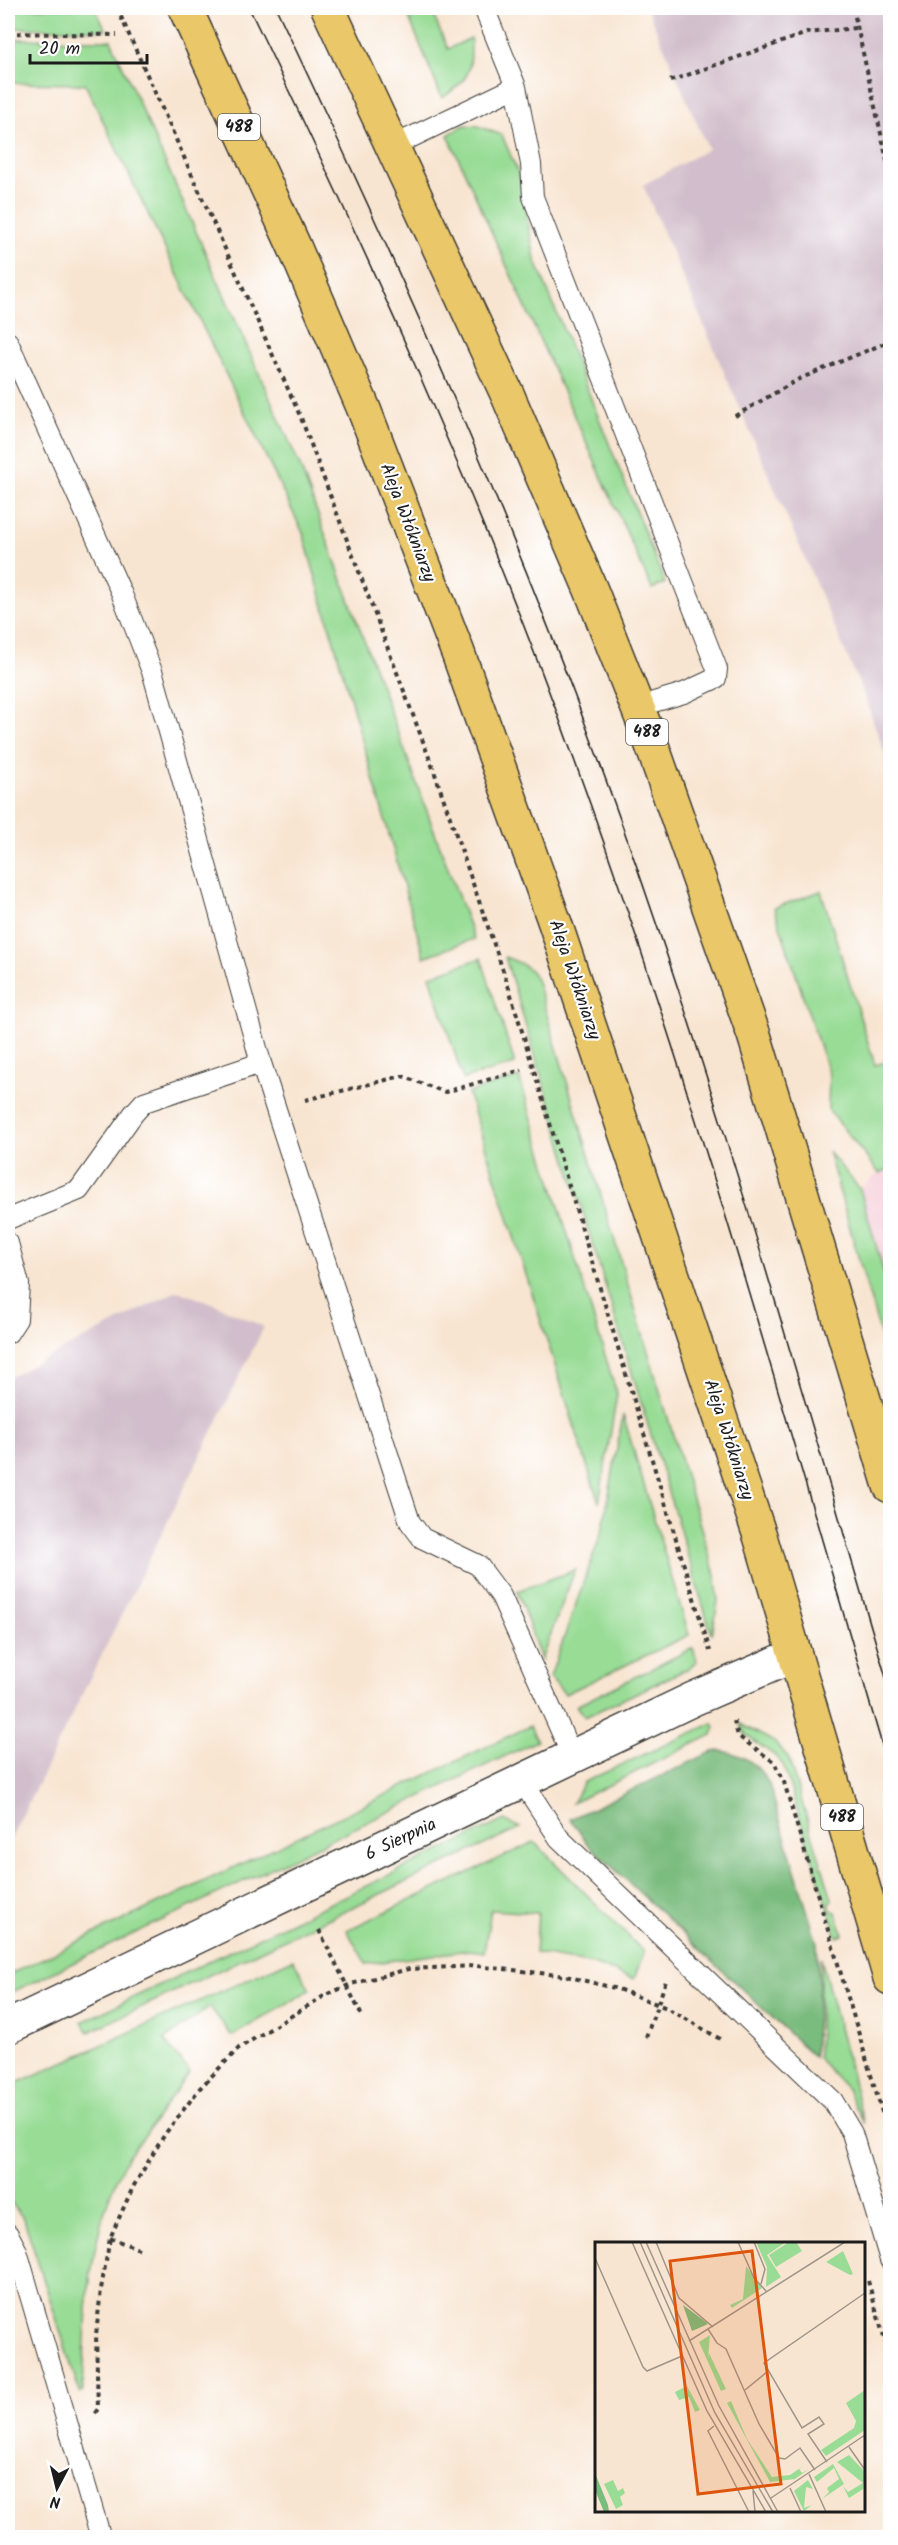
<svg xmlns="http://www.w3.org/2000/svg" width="898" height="2545" font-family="Kalam,sans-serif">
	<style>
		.built { fill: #f5cfda }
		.industrial { fill: #d1bdcb }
		.green { fill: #98dc95; stroke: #5a7c58; stroke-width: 1.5 }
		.forest { fill: #7abc7e; stroke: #4b6c4d; stroke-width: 1.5 }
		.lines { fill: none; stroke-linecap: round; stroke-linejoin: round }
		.service-casing { stroke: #3d3a37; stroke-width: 22 }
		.tertiary-casing { stroke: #3d3a37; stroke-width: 36 }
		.primary-casing { stroke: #3d3a37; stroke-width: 36 }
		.path { stroke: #3d3a37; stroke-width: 4; stroke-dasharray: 4.5 4.5; stroke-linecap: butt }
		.service { stroke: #fff; stroke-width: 20 }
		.tertiary { stroke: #fff; stroke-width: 33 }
		.primary { stroke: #eac769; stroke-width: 33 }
		.tram { stroke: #1c1c1c; stroke-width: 1.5 }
		.labels { text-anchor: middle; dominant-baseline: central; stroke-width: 4.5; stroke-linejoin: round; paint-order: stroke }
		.shield { fill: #fff; stroke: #606060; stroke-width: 1.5 }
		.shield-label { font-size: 16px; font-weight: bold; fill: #1c1c1c }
		.street-label { font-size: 18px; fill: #1c1c1c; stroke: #fff }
		.inset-road { fill: none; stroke: #a09589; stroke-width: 1.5 }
		.view { fill: #de560d; fill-opacity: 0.15; stroke: #de560d; stroke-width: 3 }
		.inset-edge { fill: none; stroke: #1c1c1c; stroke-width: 3 }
	</style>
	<rect width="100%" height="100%" fill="#fff"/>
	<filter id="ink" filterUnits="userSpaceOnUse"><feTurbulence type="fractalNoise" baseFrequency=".0167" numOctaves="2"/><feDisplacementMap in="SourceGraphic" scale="12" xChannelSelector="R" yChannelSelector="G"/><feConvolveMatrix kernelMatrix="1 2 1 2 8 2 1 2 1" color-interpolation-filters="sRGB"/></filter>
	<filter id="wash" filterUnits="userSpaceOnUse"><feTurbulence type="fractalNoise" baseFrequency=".008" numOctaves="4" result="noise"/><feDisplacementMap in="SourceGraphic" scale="24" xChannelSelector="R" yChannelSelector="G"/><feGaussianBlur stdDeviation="1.35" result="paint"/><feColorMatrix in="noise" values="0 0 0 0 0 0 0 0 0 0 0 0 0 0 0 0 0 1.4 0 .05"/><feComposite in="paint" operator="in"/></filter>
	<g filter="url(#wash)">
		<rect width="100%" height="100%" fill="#f8e5d1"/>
		<path class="built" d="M890,1169V1289L860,1189L879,1173Z"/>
		<path class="industrial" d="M647,8H890V768L864,695L643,185L708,149Z
			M177,1291L212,1303L264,1327L8,1844V1378Z"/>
		<path class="green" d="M8,8H95L106,30L8,28Z
			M405,8H430L448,49L471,38C471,73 471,78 442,98Z
			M8,39L111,40L300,466L474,939L424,957L303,533L85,84L8,83Z
			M464,125L478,126L502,135L525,189L527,217L535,259L665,583L652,589L448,135Z
			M821,891L875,1065L890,1061V1169L879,1173L828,1109L829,1075L774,908Z
			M505,957C520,963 531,966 537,982L716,1578L718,1601L712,1635Z
			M481,958L515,1064L463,1079L430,976Z
			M519,1077L617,1394L599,1503L468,1093Z
			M828,1151L860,1189L890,1294V1368Z
			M623,1415L689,1635L565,1694L550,1677L603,1528Z
			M575,1570L541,1660L517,1591Z
			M693,1648L697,1661L687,1669L585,1717L576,1706Z
			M713,1723L715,1727L712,1735L572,1803L584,1782Z
			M740,1724L773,1741L788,1757L832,1899L829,1904L831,1910L836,1912L843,1935L837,1937L784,1767C775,1749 743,1741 740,1724Z
			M530,1726L537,1741L8,1994V1975Z
			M504,1820L520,1828L89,2032L82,2022Z
			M534,1842L644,1952L634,1979L593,1964L535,1953L538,1913L491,1910L484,1952L469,1950L366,1964L347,1930Z
			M821,1958L864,2124L847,2089L818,2058Z
			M293,1959L310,1990L232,2036L210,2007L164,2040L190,2072C174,2092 160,2113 145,2135C140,2142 133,2149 128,2156C88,2227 85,2314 83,2392L80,2393L24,2219L8,2199V2087Z"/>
		<path class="forest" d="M721,1751C744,1754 758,1764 769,1784L817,1943L819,1984L814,2057L589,1845L570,1819L712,1752Z"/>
	</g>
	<g filter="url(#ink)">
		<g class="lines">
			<defs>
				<path id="service" d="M484,8L516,87L531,164L533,197L717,669L716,678L684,693L637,707
					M391,147L516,87
					M8,342L121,592L153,674L261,1063L410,1522L422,1538L478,1565L501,1596L573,1758
					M8,1219L79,1190L134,1113L144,1102L261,1063
					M8,1243L19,1284L17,1319L8,1333
					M522,1781L559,1838L833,2101L852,2133L890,2260
					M8,2234L17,2251L101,2538"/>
				<path id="tertiary" d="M8,2027L693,1699L795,1655"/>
				<path id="primary" d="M185,8L294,246L363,407L458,653L555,923L760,1536L890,1978
					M328,8L508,396L591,590L648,734L754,1035L890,1486"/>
			</defs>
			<use href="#service" class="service-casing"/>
			<use href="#tertiary" class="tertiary-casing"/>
			<use href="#primary" class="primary-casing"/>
			<path class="path" d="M117,8L301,418L433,768L508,985L710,1651
				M853,8L890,174
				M8,33L117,35
				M670,81L807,33L856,28
				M735,416L799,379L890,341
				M305,1100L402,1076L445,1092L522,1070
				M734,1721L738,1736L774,1762L784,1782L890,2139
				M319,1930L362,2016
				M646,2037L666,1981
				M110,2238L139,2249
				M868,2281L890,2359
				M95,2413L98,2409L96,2335L101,2289L110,2238L133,2187L165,2134L200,2088L239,2048L324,1996L351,1984L409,1969L476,1966L566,1976L618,1989L667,2008L722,2040"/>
			<use href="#service" class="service"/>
			<use href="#tertiary" class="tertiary"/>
			<use href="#primary" class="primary"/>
			<path class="tram" d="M249,8C368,254 482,504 575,762C696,1093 790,1434 890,1772
				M276,8C392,252 503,499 596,753C710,1061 797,1377 890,1691"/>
		</g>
	</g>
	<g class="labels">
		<g class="shield">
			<rect x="218" y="114" width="42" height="26" rx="4.5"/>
			<rect x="626" y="719" width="42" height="26" rx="4.5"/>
			<rect x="821" y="1804" width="42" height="26" rx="4.5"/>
		</g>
		<g class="shield-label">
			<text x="239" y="127">488</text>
			<text x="647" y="732">488</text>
			<text x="842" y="1817">488</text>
		</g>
		<g class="street-label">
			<text transform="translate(407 523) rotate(69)">Aleja Włókniarzy</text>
			<text transform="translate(574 980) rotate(71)">Aleja Włókniarzy</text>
			<text transform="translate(728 1440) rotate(72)">Aleja Włókniarzy</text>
			<text transform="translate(401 1840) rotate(-25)">6 Sierpnia</text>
		</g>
	</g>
	<g transform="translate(595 2242)">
		<rect width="270" height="270" fill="#f8e5d1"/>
		<path d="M161,0H191L172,13L186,35L171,45L172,25ZM194,0H201L207,9L181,25L174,13ZM248,9L258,32L255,33L231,20ZM151,24L167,46L137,66L135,63L148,57ZM115,93L113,116L114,111L131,147L126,149L104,100ZM92,144L105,168L100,170L94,155L84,158L80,150ZM270,148V188L231,214L226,208L259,186L261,179L251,161ZM136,159L152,197L177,235L195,233L211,222L204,227L207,231L214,227L200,237L175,240L132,161ZM254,213L270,230L268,247L254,256L248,244L253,250L268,241L242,220ZM238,222L249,242L227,257L234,250L232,246L244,237L239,226L222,240L219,235ZM18,238L23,249L28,246L30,251L25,255L28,263L21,267L9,242ZM213,238L218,247L211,245L209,266L217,263L209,269L199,249Z" fill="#98dc95"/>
		<path d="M88,63L111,80L113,82L97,89ZM0,231L13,263L14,270H9L0,248Z" fill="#7abc7e"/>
		<path class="inset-road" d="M37,0L112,169L171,270M45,0L120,171L178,270M51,0L124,164L183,270M61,0L84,56L118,85M143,0L159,36L172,50M159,0L170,27L166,42M0,16L48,125L52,129L87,114M113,87L122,101L131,107L164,182L184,216L190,217L205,206L220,228M94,99L250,0M150,148L172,130M119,184L113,189L154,270M254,205L270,228M232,220L213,192L229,182L224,175L207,186L169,121L270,51M214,232L231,270M195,246L206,270M158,249L160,270M176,256L270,193"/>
		<path class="view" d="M157,9L186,242L103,252L75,19Z"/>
		<rect width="270" height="270" class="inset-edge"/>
	</g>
	<rect width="898" height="2545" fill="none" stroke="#fff" stroke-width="30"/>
	<g transform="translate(57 2488) rotate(187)" stroke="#ffffff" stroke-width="4.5" paint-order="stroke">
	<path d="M0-4.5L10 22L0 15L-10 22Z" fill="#1c1c1c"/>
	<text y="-9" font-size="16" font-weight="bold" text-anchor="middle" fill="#1c1c1c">N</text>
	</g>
	<path d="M30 54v9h117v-9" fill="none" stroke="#1c1c1c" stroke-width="3"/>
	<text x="39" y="54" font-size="18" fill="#1c1c1c" stroke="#ffffff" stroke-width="4.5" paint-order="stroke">20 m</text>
</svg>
